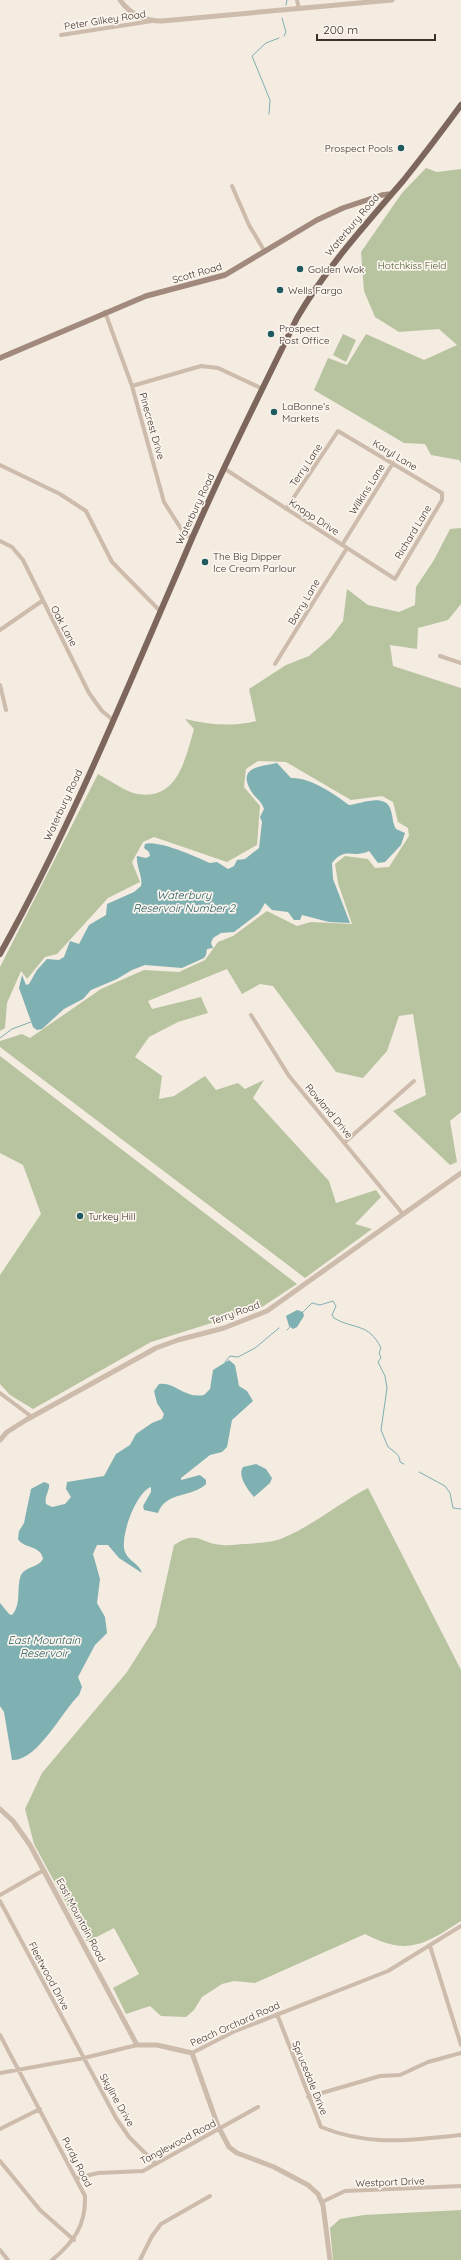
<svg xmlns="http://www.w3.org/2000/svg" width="461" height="2260" font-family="Quicksand,sans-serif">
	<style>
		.green { fill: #b8c4a0 }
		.water { fill: #7fb0b2 }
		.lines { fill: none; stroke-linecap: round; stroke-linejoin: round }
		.stream { stroke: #7fb0b2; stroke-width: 1 }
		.minor { stroke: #cdbbac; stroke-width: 4 }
		.tertiary { stroke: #cdbbac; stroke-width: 5 }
		.secondary { stroke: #a18a7d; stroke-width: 5.5 }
		.primary { stroke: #7d675c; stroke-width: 6 }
		.poi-dot { fill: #1f5a5e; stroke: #fbf5ee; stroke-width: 1.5 }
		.labels { text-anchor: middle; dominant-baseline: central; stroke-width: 3.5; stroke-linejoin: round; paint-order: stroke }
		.street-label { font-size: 10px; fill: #3b302b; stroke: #fbf5ee }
		.poi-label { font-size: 10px; fill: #3b302b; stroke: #fbf5ee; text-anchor: start }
		.park-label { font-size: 10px; fill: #4a5a2e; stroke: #fbf5ee }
		.water-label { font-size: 11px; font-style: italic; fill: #1f5a5e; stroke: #fbf5ee }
	</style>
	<rect width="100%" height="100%" fill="#f4ebe1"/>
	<path class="green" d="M426,168L437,172L461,169V463L459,460L431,455L425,444L404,443L314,390L328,358L347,365L366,334L424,360L457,345L439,329L399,332L375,317L364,291L361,252L402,193Z
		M343,334L356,340L346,362L333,355Z
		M461,528V604L448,620L418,628L417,649L390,645L393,666L461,688V1112L450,1121L457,1162L450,1165L393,1111L426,1095L413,1014L399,1016L387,1051L363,1078L336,1072L273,986L260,984L242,994L227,969L148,1001L152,1009L201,997L208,1013L178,1022L149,1037L135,1057L162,1076L159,1099L174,1096L205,1076L216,1090L238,1083L245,1089L264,1080L253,1098L329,1181L336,1203L376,1190L381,1197L355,1224L372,1229L305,1278L0,1047V1041L22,1034L30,1038L101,989L144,970L179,972L205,960L218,942L233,936L267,911L297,926L311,922L352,924L338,883L335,864L345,856L368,859L375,868L389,867L409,836L408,828L398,822L393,802L382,796L351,800L286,762L258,761L246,769L244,787L260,806L257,845L227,862L154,837L143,842L132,862L140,882L108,898L57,954L45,957L27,979L21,971L7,1003L5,1028L0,1031V967L98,774C109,780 122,789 133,793C177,804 185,760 194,729L185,719C209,725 232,727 256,721L249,689L286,665L309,656L331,637L343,621L347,589L368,605L399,612L415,605L416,587L434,560L450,529Z
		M0,1056L297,1284L262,1307L151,1342L33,1409L10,1395L0,1384V1275L41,1214L23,1165L0,1153Z
		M368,1488L461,1670V1921C424,1945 407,1956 365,1934L255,1983L234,1981L222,1984L202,1997L194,2010L186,2017L161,2016L150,2006L126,2014L113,1988L139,1974L114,1928L87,1942L34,1844L25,1809L42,1773L127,1672L156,1626L174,1545C199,1529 200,1544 223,1545C230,1546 237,1544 244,1544C257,1543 271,1543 283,1538C314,1525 339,1503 368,1488Z
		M461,2210V2260H333L330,2228L340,2219L364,2215Z"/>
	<path class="water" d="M277,763L291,778C310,777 334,794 349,805C360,804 384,793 390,808C393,815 392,822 396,829L405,833L401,845L385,862L378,863L369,851C353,859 346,846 332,863L333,879L350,923L329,922L302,915L300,920H294L288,912L272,910L265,903L259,913L234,932L221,933L213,938L211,943L213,948L207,949L206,955L204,958L182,968L145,965L132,970L117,979L91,990L83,999L64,1009L42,1029L37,1030L33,1027L19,988L22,975L26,985L29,984L37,970L47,959L59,960L64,957L70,941L79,944L89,925L106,915L107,904L134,892L141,886C143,876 136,867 137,856L146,858L150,856L149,852L144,848L145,844C157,839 197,857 210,863L217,862L228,869L234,866L237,860L245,859L259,848L262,822L260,817L264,809C262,802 257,799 253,794C235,767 259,767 277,763Z
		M297,1310L303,1312L304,1316L297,1327L293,1329L289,1326L286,1316Z
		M229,1360L235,1365L239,1386L247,1391L253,1401L232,1420L227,1447L222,1452L210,1455L181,1478V1480L200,1475L206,1480V1484C192,1498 166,1491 158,1513L144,1510L143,1506L151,1492V1487C137,1491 119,1537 125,1552C128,1561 140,1564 142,1573L119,1558L108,1545H97L93,1554L100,1579L97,1603L105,1617L107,1633L95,1645L78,1677L82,1687L79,1695C63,1710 37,1762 12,1760L4,1712L0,1706V1603L9,1614L12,1615C22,1604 16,1588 21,1575C26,1566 38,1568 43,1559C41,1545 24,1549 18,1539L19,1531L24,1523L31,1489L44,1482L49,1484C50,1491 44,1496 46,1504L52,1507L65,1504L71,1497L66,1489L67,1482L104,1476L116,1454L130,1445L136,1434L152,1423L162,1419L164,1414L157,1403L154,1391L159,1384C174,1381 185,1399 204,1395L210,1389L213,1370Z
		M256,1464L266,1469L272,1478L270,1483L254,1497C248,1490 237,1476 243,1467Z"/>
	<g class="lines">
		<path class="stream" d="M286,5L287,0
			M282,18L286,32L284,36
			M269,114L270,100L252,56L266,43L279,38
			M0,1038L12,1029L31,1022
			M303,1312L312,1303L320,1305L333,1301L336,1306L332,1315L334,1318C354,1330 368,1322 381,1348L379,1353L381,1358L378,1362L385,1376L387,1388L381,1430L388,1447C393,1451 400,1454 400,1462L404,1464
			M287,1330L290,1327
			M225,1362L230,1356L238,1357L255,1348L279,1328
			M419,1472L445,1486L450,1493L453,1508L461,1509"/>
		<path class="minor" d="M297,0L299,9
			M61,35L152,21
			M232,186L249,225L265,252
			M105,312L132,386L164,502L185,535L192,537
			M132,386L201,366L218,368L263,389
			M0,465L60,494L86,511L112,562L161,612
			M225,469L395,579L442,500V493L338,431L286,509
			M0,541L12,547L23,560L89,693L102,711L113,720
			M342,545L393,463
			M0,630L42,601
			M440,656L461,663
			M275,664L347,548
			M0,685L6,710
			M251,1015L289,1076L402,1213
			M345,1142L414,1081
			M0,1393L32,1417
			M0,1895L44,1870
			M0,1901L116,2118L129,2137L156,2164
			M430,1946L461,2045
			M277,2014L321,2127C371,2147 409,2140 461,2135
			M0,2035L85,2196C86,2225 74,2242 52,2260
			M192,2053L233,2032L388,1971L461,1926
			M0,2073L84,2058L137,2045
			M308,2097L380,2076L400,2075L428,2062L461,2053
			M0,2129L40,2109
			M0,2161L40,2210L74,2240
			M77,2178L98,2173L143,2171L258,2107
			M322,2202L345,2191L461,2186
			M0,2250L8,2260
			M140,2260L152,2236L161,2224L210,2196"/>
		<path class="tertiary" d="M120,0C130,14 145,21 162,21L392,0
			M0,1440L7,1432L26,1420L156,1348L178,1340L224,1328L267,1311L461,1173
			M0,1809L13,1821L30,1845L137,2045H157L192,2053L218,2126L229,2147L237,2153L274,2167L308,2185L318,2194L323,2205L330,2260"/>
		<path class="secondary" d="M0,358L146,296L225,275L317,220L343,208L382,195L391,194"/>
		<path class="primary" d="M0,954C70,829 124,695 181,564C216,481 257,400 297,318C326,268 365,225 403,181C423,156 442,131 461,105"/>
	</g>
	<g class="poi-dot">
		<circle cx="401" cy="148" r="4"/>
		<circle cx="300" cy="269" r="4"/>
		<circle cx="280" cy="290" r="4"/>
		<circle cx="271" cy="334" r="4"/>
		<circle cx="274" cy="412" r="4"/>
		<circle cx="205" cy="562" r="4"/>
		<circle cx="80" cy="1216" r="4"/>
	</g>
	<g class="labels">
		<g class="street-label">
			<text transform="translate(105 20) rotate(-9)">Peter Gilkey Road</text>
			<text transform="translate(352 225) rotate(-50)">Waterbury Road</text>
			<text transform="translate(197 273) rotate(-16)">Scott Road</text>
			<text transform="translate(152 426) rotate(74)">Pinecrest Drive</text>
			<text transform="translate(395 455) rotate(31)">Karyl Lane</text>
			<text transform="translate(306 465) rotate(-56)">Terry Lane</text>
			<text transform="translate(367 489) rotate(-58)">Wilkins Lane</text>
			<text transform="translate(195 509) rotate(-65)">Waterbury Road</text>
			<text transform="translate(314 517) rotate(33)">Knapp Drive</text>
			<text transform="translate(413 532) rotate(-59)">Richard Lane</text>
			<text transform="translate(304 602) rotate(-59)">Barry Lane</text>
			<text transform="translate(64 626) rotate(62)">Oak Lane</text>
			<text transform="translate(63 805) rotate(-65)">Waterbury Road</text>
			<text transform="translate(329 1111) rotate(50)">Rowland Drive</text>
			<text transform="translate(235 1313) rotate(-20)">Terry Road</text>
			<text transform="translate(81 1920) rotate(62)">East Mountain Road</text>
			<text transform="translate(49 1976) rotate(62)">Fleetwood Drive</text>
			<text transform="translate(235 2024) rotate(-24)">Peach Orchard Road</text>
			<text transform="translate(310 2078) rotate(68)">Sprucedale Drive</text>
			<text transform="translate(117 2100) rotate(60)">Skyline Drive</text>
			<text transform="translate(178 2142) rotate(-28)">Tanglewood Road</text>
			<text transform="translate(77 2162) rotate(63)">Purdy Road</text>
			<text transform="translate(390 2182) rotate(-2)">Westport Drive</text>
		</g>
		<g class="poi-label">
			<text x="393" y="148" text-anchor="end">Prospect Pools</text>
			<text x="308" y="269">Golden Wok</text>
			<text x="288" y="290">Wells Fargo</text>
			<text x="279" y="328">Prospect<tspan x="279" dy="12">Post Office</tspan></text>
			<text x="282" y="406">LaBonne’s<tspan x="282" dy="12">Markets</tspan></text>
			<text x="213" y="556">The Big Dipper<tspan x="213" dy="12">Ice Cream Parlour</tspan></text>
			<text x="88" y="1216">Turkey Hill</text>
		</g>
		<g class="park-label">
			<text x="412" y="265">Hotchkiss Field</text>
		</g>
		<g class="water-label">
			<text x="184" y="895">Waterbury<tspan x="184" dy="13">Reservoir Number 2</tspan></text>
			<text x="44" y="1640">East Mountain<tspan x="44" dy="13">Reservoir</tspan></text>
		</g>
	</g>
	<path d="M317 34v6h118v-6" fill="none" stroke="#3b302b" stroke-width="2"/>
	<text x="323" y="34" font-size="12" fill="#3b302b" stroke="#fbf5ee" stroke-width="3" paint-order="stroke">200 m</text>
</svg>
